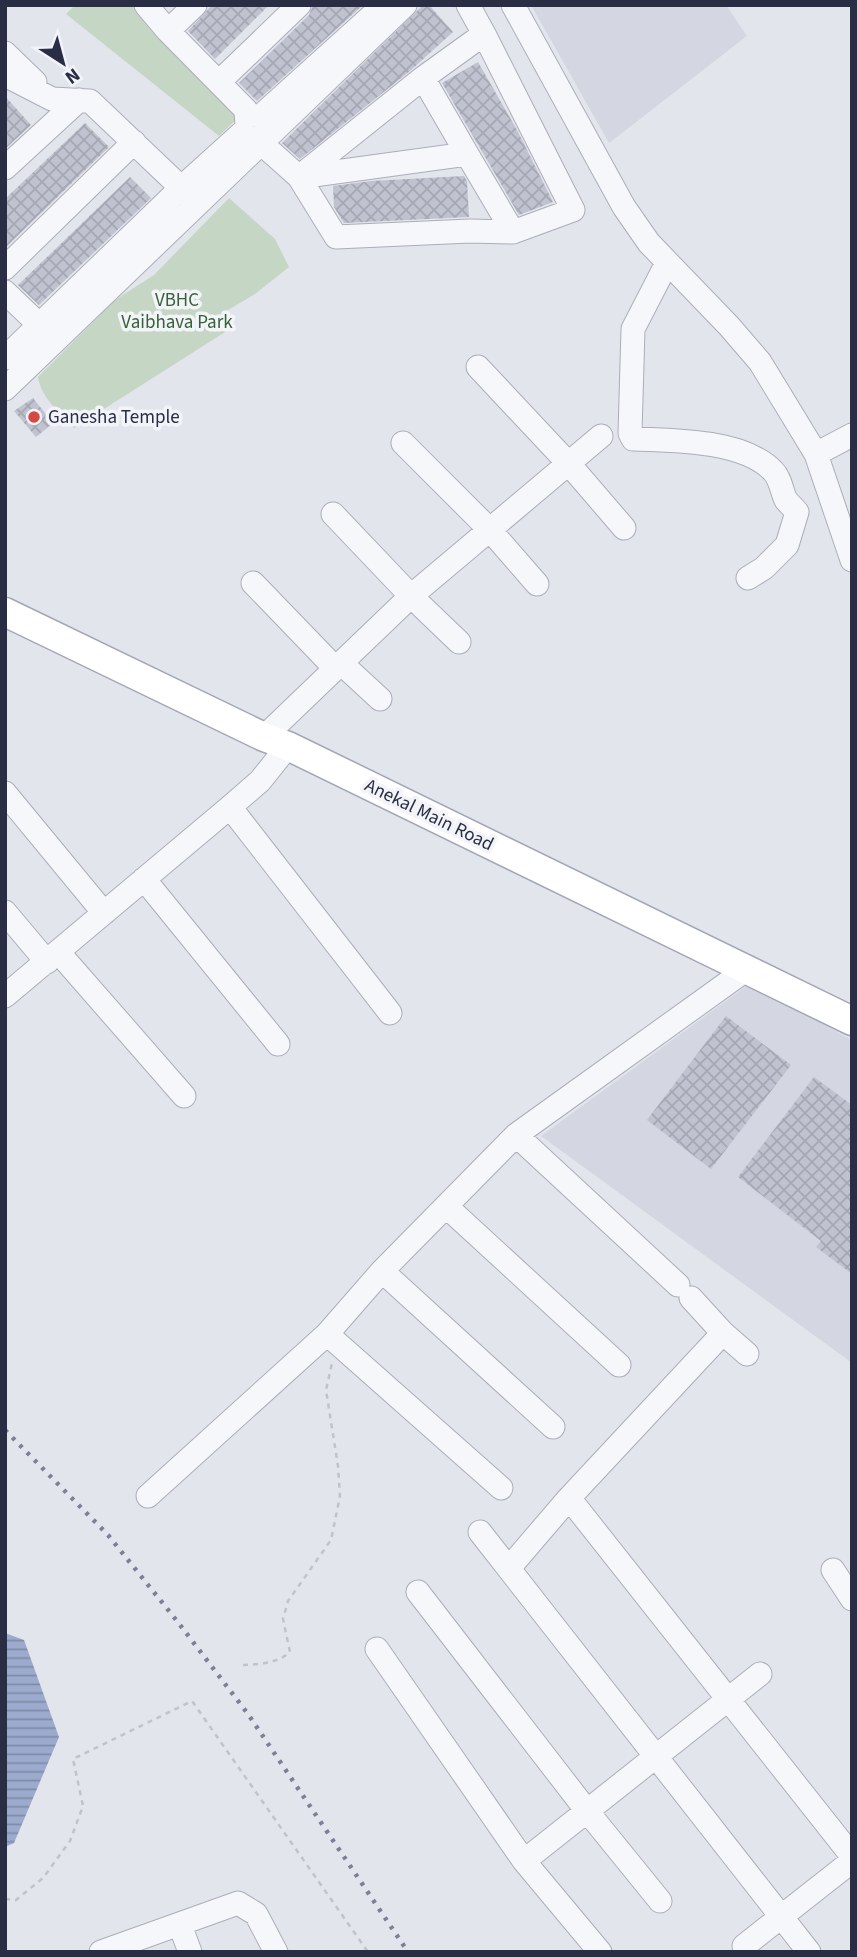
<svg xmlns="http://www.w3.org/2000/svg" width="857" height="1957" font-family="'Source Sans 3',sans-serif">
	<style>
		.built { fill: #d4d7e1 }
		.park { fill: #c5d6c4 }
		.water { fill: url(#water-rules) }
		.building { fill: url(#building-cross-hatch) }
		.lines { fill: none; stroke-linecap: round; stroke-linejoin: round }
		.minor-casing { stroke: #abaeba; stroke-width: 25 }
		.major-casing { stroke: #a1a6b8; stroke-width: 31 }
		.path { stroke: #c1c3cb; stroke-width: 2.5; stroke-dasharray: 5 5; stroke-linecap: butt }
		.minor { stroke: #f6f7fa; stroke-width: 23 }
		.major { stroke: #fff; stroke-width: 28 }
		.rail { stroke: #7b8096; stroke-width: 4.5; stroke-dasharray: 3.5 7; stroke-linecap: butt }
		.poi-dot { fill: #d64943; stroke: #f3f4f9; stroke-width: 2.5 }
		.labels { text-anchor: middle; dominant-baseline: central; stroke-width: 7; stroke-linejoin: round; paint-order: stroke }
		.park-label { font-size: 19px; fill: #366236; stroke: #f3f4f9 }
		.poi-label { font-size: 19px; fill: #292e45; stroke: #f3f4f9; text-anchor: start }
		.street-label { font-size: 19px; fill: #292e45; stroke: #f3f4f9 }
	</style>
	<defs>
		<pattern id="water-rules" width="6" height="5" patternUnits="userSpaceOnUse" patternTransform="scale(1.75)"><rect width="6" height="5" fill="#9cabcd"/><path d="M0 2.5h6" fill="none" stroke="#7f8ca8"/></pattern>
		<pattern id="building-cross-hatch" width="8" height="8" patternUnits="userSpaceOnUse" patternTransform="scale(1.75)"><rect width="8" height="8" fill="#c0c2cf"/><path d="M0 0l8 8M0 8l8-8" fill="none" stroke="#a5a7b3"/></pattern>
	</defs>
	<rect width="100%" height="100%" fill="#e3e5ec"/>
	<path class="built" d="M531,5H726L747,36L609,143Z
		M749,984L852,1040V1363L541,1136Z"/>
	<path class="park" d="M75,5H149L246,110L219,136L66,14Z
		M229,198L275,239L289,267L255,294L223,313L233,327L74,428C60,413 41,398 38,377L115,300L154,275Z"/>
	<path class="water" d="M5,1633L24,1640L59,1737L14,1843L5,1847Z"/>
	<path class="building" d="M212,5H269L215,59L188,31Z
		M313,5H363L257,101L239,83L309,15Z
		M423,5H429L453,32L410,71L300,159L282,143Z
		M478,62L517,130L553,202L519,215L442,83Z
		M5,96L31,125L5,149Z
		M85,123L109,147L5,248V199Z
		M464,176L467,181L469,217L344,223L334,207L333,186L371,181Z
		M130,177L151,198L39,305L18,285Z
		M33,398L53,423L36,437L14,411Z
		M726,1016L791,1065L711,1169L647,1120Z
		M814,1077L852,1105V1274L816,1247L821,1241L738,1177Z"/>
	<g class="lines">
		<defs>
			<path id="minor" d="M146,5L168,31L246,110L247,127L261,143L299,177L336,237L470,231L513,232L573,210L484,34L468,5
				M513,5L624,207L649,243L729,326L760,362L816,454L852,560
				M168,31L195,5
				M5,53L35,82
				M5,75L52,99L90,101L192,198
				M423,78L467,154L299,177Z
				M423,78L484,34
				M220,81L299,5
				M467,154L513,232
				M5,168L79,100
				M667,263L633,329L630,433L633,439C672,440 744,440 773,471C781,479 781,490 786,500C789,504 794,508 797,512L787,545L764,568L748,578
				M5,268L134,142
				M5,292L51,336
				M5,358L181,188L376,12
				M478,367L569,464L624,528
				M5,389L405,5
				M403,443L490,530L537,584
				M816,454L852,435
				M333,514L411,596L459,642
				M253,583L335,668
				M341,663L380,699
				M264,737L411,596L601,436
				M5,793L104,913
				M230,807L390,1013
				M144,879L278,1044
				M5,912L47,962
				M59,953L184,1096
				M5,996L230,807L260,781L288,746
				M516,1135L678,1285
				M447,1207L619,1365
				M382,1271L553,1427
				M691,1298L723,1333L747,1354
				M723,1333L569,1498L852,1856
				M327,1334L501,1488
				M148,1496L327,1334L382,1271L516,1135L747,969
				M480,1532L809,1952
				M509,1568L569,1498
				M833,1570L852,1599
				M418,1592L587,1811L660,1901
				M377,1649L524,1861
				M180,1925L190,1952
				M744,1946L852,1861
				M101,1952L238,1903L256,1914L276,1952
				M600,1952L524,1861L760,1674"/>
			<path id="major" d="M5,612L264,737L288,746L852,1021"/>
		</defs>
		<use href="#minor" class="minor-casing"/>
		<use href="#major" class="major-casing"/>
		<path class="path" d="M243,1665C260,1664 276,1664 290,1652L283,1619L288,1601L331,1540L340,1496L338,1466L326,1390L332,1363
			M5,1899L16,1900L43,1878L70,1841L83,1806L73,1759L192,1701L368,1952"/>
		<use href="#minor" class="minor"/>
		<use href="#major" class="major"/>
		<path class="rail" d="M5,1430L108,1535L177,1621L248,1714L408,1952"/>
	</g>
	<circle class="poi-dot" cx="34" cy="417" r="7"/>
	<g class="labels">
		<g class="park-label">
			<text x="177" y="300">VBHC<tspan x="177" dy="22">Vaibhava Park</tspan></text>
		</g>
		<g class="poi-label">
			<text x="48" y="417">Ganesha Temple</text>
		</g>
		<g class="street-label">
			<text transform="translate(429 815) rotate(26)">Anekal Main Road</text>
		</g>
	</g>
	<rect width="857" height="1957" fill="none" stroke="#292e45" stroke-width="14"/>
	<g transform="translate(63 63) rotate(144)" stroke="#f3f4f9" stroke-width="5" paint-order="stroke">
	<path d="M0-5L12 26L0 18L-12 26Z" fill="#292e45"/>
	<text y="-10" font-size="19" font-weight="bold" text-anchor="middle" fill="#292e45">N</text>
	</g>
</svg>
